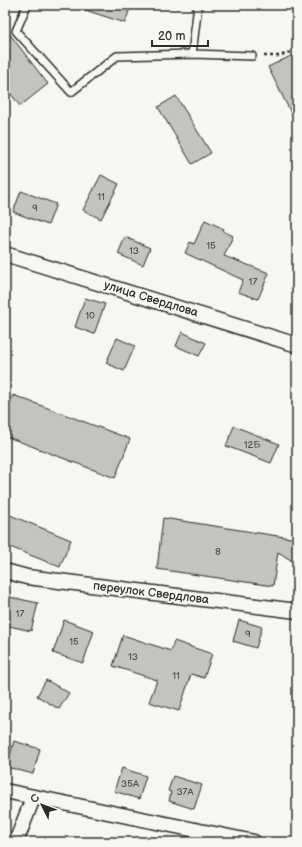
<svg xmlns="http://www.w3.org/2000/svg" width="302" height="847" font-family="'Balsamiq Sans',sans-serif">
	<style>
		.building { fill: #c3c3c0; stroke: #2b2b2b }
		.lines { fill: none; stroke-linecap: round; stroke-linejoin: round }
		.lane-casing { stroke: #2b2b2b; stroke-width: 10 }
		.street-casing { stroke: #2b2b2b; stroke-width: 17 }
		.path { stroke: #2b2b2b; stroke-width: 2.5; stroke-dasharray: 3 3; stroke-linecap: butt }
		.lane { stroke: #f6f6f2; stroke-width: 7 }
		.street { stroke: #f6f6f2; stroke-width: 14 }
		.labels { text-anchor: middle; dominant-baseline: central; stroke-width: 3.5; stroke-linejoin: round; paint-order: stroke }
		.number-label { font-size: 10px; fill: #515150 }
		.street-label { font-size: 12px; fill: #2b2b2b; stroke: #f6f6f2 }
	</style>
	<rect width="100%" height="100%" fill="#f6f6f2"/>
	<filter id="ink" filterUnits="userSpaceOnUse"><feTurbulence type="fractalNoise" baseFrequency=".025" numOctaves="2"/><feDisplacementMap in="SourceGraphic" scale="8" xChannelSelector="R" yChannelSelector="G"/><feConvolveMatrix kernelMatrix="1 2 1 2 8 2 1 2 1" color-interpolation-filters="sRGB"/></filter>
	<g filter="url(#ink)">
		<path class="building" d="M80,5H131L125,23L79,8Z
			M5,28L48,84L20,106L5,86Z
			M297,53V125L268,67Z
			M176,96L211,153L192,164L158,107Z
			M101,175L119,184L101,219L83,210Z
			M21,191L56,204L48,225L13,212Z
			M205,220L224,229L223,231L233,236L224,256L269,273L258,299L238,292L243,280L185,253L190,242L194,244Z
			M125,237L150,248L143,265L118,254Z
			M85,298L105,304L94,334L75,327Z
			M182,332L206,343L199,356L176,346Z
			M117,338L135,346L124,371L106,363Z
			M13,395L130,439L115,478L5,436V407L8,409Z
			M234,426L279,444L271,463L226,446Z
			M5,513L71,540L60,567L5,545Z
			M163,518L297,539V564L278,552L273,586L157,569Z
			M5,596L38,603L31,631L5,625Z
			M64,620L94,631L83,663L53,653Z
			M239,620L262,627L256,648L233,641Z
			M123,635L171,651L174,641L212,654L204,678L191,674L179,711L149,702L157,680L113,666Z
			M46,680L69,693L59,709L37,696Z
			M14,741L40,749L33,774L7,767Z
			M122,768L146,776L139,799L114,791Z
			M173,776L202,785L194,809L169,801L171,792L168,791Z"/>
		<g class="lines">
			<defs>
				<path id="lane" d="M27,5L16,31L71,92L117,56L192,54
					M198,5L192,54L252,56"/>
				<path id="street" d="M5,254L297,345
					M5,571L27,577L297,611
					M5,791L254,842
					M16,842L33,798"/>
			</defs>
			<use href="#lane" class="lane-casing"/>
			<use href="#street" class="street-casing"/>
			<path class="path" d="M264,56H280L297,49"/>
			<use href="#lane" class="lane"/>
			<use href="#street" class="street"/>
		</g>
	</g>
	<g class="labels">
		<g class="number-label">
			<text x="101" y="197">11</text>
			<text x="35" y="208">9</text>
			<text x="211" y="246">15</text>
			<text x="134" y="251">13</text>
			<text x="253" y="282">17</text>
			<text x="90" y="316">10</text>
			<text x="252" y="445">12Б</text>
			<text x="218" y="552">8</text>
			<text x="20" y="614">17</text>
			<text x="248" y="634">9</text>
			<text x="74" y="642">15</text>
			<text x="133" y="657">13</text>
			<text x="176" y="676">11</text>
			<text x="130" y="784">35А</text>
			<text x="185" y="792">37А</text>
		</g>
		<g class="street-label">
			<text transform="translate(151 299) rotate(17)">улица Свердлова</text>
			<text transform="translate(151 593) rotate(7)">переулок Свердлова</text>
		</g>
	</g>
	<rect width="302" height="847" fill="none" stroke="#f6f6f2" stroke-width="20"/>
	<rect x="10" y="10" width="282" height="827" fill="none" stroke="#2b2b2b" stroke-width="1.5" filter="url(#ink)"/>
	<g transform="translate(42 805) rotate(312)" stroke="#f6f6f2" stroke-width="3" paint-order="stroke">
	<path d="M0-3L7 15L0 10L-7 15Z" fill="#2b2b2b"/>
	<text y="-6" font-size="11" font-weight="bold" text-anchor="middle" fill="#2b2b2b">С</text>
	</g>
	<path d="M152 40v6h56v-6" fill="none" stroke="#2b2b2b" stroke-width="2"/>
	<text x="158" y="40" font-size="12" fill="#2b2b2b" stroke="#f6f6f2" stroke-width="3" paint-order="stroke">20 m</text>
</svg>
